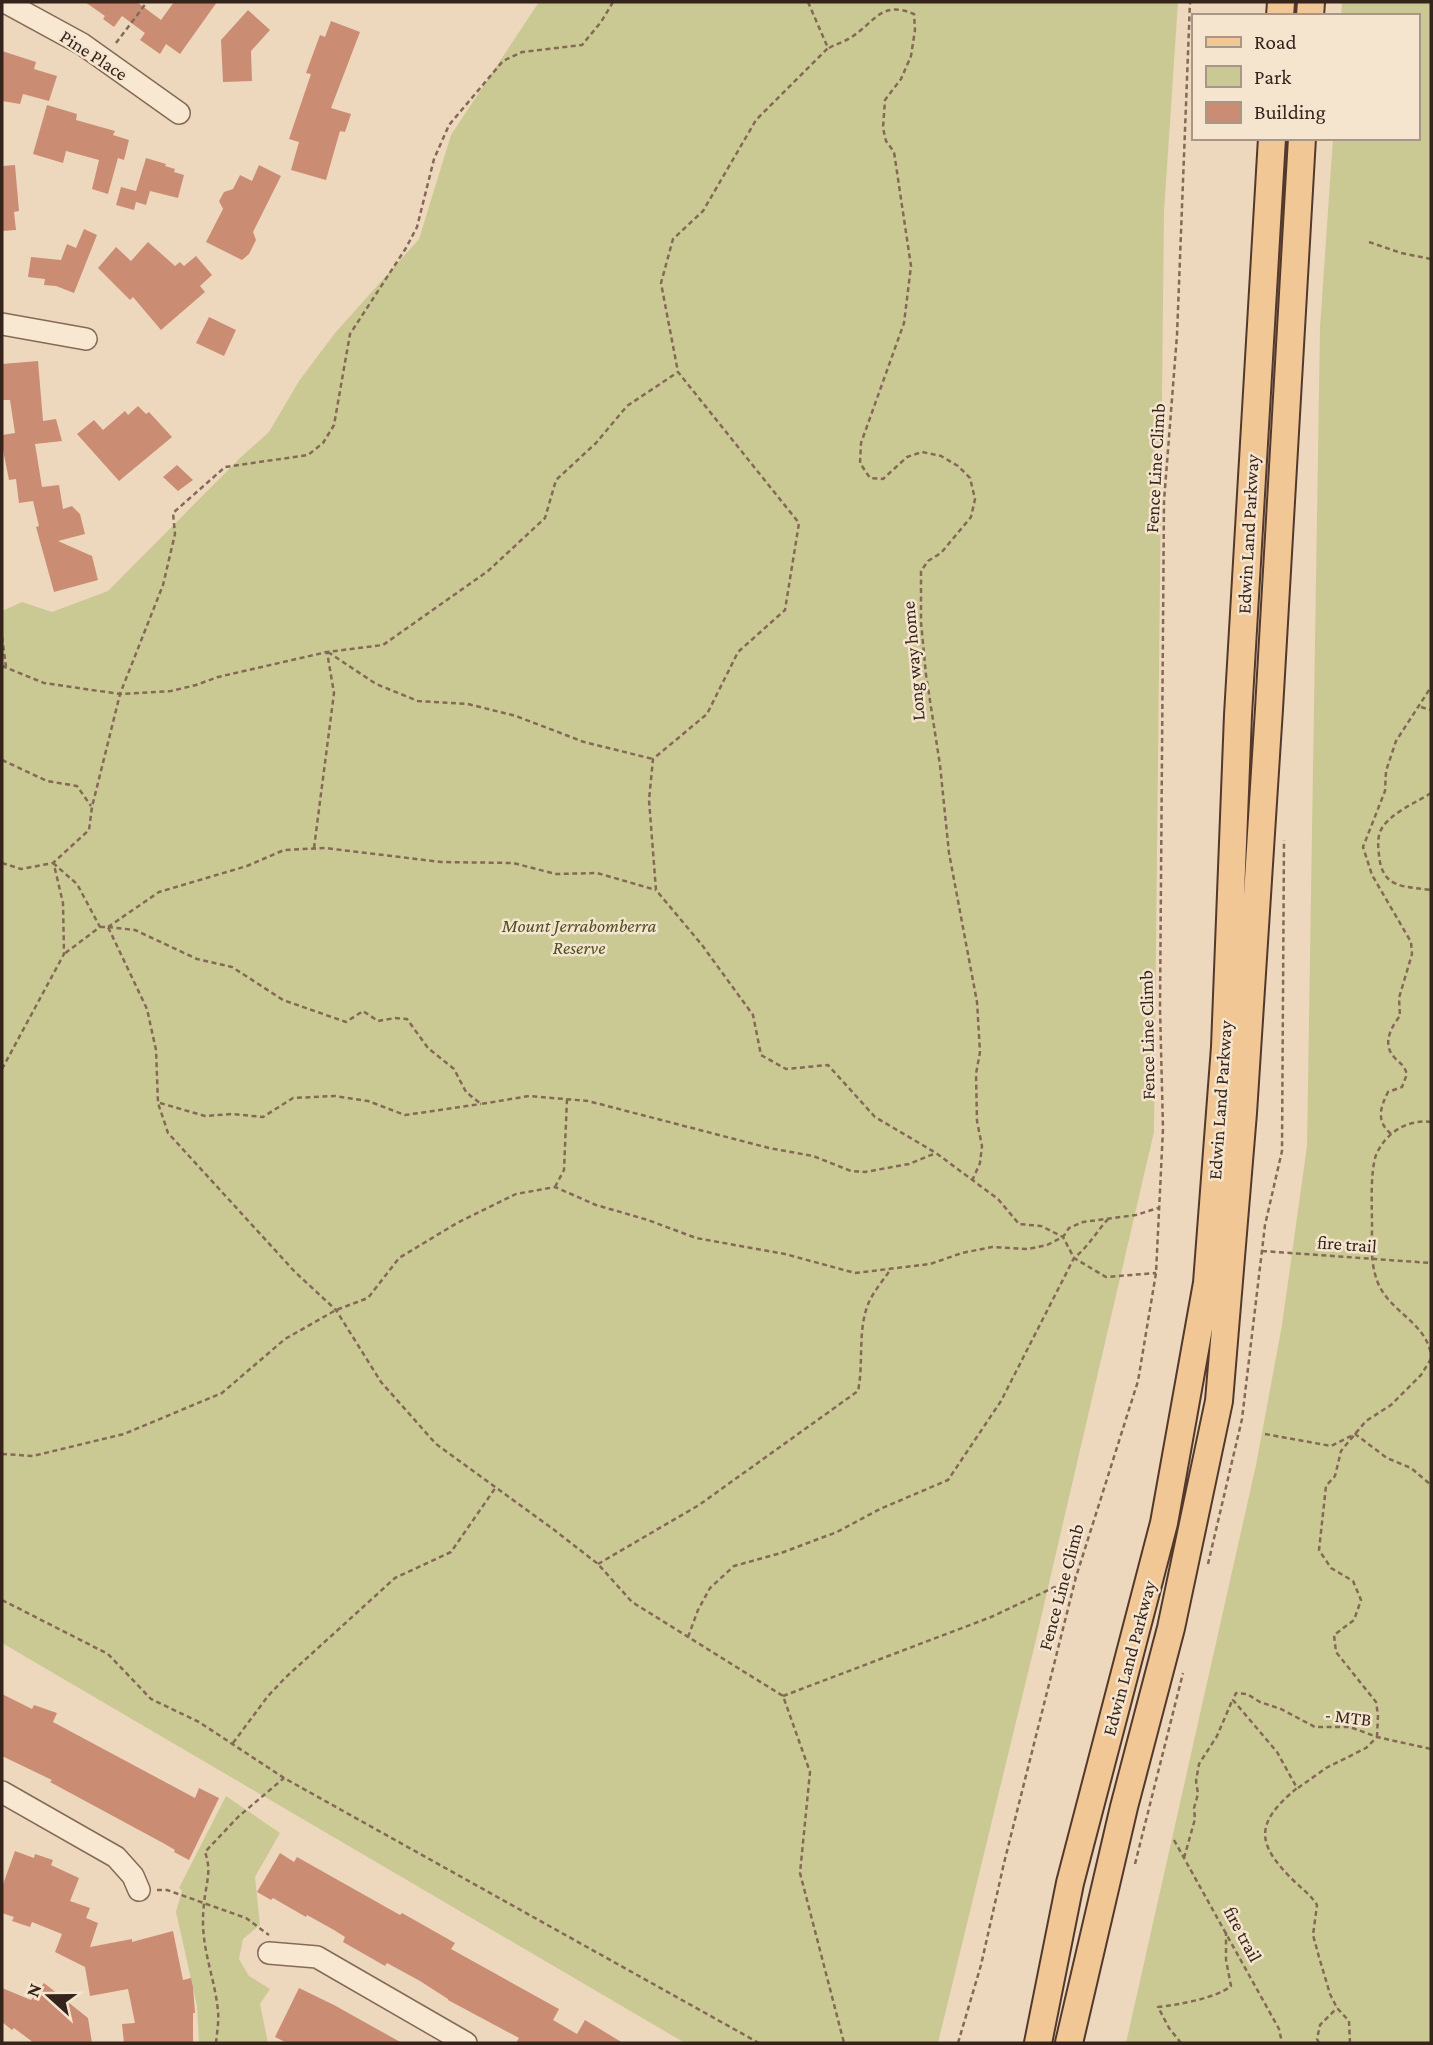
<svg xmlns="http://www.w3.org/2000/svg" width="1433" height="2045" font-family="'Crimson Pro',serif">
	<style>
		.green { fill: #cbc993 }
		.building { fill: #cb8c74 }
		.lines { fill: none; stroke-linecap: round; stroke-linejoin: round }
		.minor-casing { stroke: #856957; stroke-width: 24 }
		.major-casing { stroke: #53382c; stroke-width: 30 }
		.path { stroke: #856957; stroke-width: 2.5; stroke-dasharray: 5 3.5; stroke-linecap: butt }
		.minor { stroke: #f8e7d1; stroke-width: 21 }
		.major { stroke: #f1c795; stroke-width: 26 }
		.labels { text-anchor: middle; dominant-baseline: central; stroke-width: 5; stroke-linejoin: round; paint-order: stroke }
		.street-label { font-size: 19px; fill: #35241c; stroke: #f5e4ce }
		.park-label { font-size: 19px; font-style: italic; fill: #4c5122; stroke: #f5e4ce }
	</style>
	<rect width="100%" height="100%" fill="#edd8be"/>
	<path class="green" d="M539,2H1178L1164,212L1154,1132L1034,1648L938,2043H685L2,1643V611L22,602L52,612L108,591L241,457L269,432L299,381L335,333L419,239L451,135Z
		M1342,2H1431V2043H1126L1256,1465L1282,1325L1307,1146L1320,327L1333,138H1417V16H1341Z
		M226,1796L280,1833L255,1877L260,1925L243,1939L239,1959L249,1976L270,1989L260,2004L268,2043H199L197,2006L176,1912L182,1890L179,1888Z"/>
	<path class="building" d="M85,2H137L161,20L174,2H217L180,54L166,44L160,54L140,40L145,33L122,16L114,27L103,19L105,16Z
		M248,10L270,30L251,51L252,81L223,82L221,40Z
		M331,21L360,32L331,108L351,114L345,132L340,131L326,180L291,170L299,142L289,139L311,74L306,73L320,35L325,37Z
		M2,51L36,62L34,69L57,76L49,101L23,94L20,104L2,101Z
		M47,105L77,114L76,120L115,131L113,135L129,140L124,160L118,158L108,194L92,189L99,160L66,151L63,163L33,154Z
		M146,158L166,164L165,166L175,169L174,172L184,175L178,198L150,191L146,205L136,202L134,210L116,205L121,187L136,191Z
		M15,165L19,211L14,212L16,230L2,231V166Z
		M259,165L281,176L253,232L256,240L249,254L242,260L206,242L223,209L219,201L224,192L233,189L240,175L252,181Z
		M84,229L97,235L74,293L56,286L44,285L45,279L28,277L31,257L61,260L67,244L76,248Z
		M148,242L175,266L180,262L184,266L196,256L212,275L200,286L205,292L161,330L133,297L130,300L98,268L116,247L131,261Z
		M209,317L236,330L224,356L196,343Z
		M38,361L43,421L56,419L62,441L35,444L42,487L59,485L63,509L72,506L80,514L85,534L58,541L92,556L98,580L54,592L36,527L39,526L33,501L19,503L16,479L9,480L2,445V435L15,433L10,400H2V364Z
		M138,406L146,414L149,412L172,437L119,481L77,434L94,420L103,430L125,411L128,415Z
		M177,465L193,480L178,491L163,477Z
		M2,1694L32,1709L34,1705L57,1713L53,1722L195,1798L199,1788L219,1798L189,1860L174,1852L175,1850L163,1843L50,1782L52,1780L2,1756Z
		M15,1851L34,1858L35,1854L53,1860L51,1865L79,1878L70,1901L90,1908L86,1918L98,1923L90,1947L132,1939V1942L173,1931L183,1980L191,1978L193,1987L195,2013H193V2043H124L122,2024L135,2023L128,1989L90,1996L85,1967L55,1952L62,1934L32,1922L30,1927L12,1921L14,1917L2,1913V1887Z
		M280,1853L294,1862L297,1857L400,1915L402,1913L455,1943L451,1949L559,2009L553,2020L577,2034L585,2020L623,2043H516L519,2038L448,2000V1999L420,1981L387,1963L385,1966L343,1942L345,1937L334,1930L307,1915L306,1917L273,1898L271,1900L257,1892Z
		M44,1983L88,2018L92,2043H34L14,2028L12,2030L2,2022V1988L31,2000Z
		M299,1988L334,2005L402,2043H287L275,2037Z"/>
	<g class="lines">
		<defs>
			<path id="minor" d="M5,2L82,44L179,113
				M2,324L86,339
				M2,1792L116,1857L133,1876L139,1890
				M269,1953L317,1957L466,2043"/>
			<path id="major" d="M1280,16L1281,2
				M1310,16L1311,2
				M1038,2043L1070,1883L1164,1523L1207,1283L1225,1047L1238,715L1272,138
				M1069,2043L1124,1807L1171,1628L1219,1401L1243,1113L1269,709L1302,138"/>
		</defs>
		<use href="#minor" class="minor-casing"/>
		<use href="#major" class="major-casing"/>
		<path class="path" d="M808,2L828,48L756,120L703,211L673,239L661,283L678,372L799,523L785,610L738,652L707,714L653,759L649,800L656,890L702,945L753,1015L761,1055L786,1069L828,1065L875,1117L936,1153L998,1199L1019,1224L1041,1226L1063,1237L1074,1258L1106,1277L1156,1273
			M116,43L147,2
			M829,48C836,44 844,42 850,38C876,22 880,0 914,14L915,30L911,56L901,79L885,100L883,128L886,141L894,152L911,266L904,323L861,443L860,463L870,478L883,479L907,457L922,452L941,456L958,466L970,478L975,499L971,517L941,553L928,561L921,571V622L926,675L940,765L949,853L977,1002L980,1052L976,1074L977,1121L982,1146L980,1163L972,1181
			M1369,242L1401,253L1431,259
			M2,637L6,667
			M328,652L376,684L418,701L468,704L516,716L584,742L653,759
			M2,666L44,683L120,694L171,691L196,685L218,677L327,652L383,645L488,571L545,518L556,480L596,443L627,406L678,372
			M1421,707L1431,710
			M2,760L47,781L77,786L91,806
			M1431,793C1417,802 1391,813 1382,828C1377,836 1378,846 1379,855C1382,889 1404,886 1431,890
			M314,848L334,693L327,652
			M2,863L21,869L53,863L89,830L92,807L120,694L163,585L175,534L173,513L225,467L308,455L323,443L334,425L350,334L406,248L417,227L434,159L449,125L503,61L522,52L582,45L601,22L613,2
			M53,863L77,884L100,927L64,954
			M100,927H108L147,1009L156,1050L158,1103L168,1133L295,1272L336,1310L381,1382L436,1444L553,1529L598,1564L632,1602L783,1696L810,1772L800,1873L844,2043
			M108,927L135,930L197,959L232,967L283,1000L346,1022L363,1011L378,1021L395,1018L407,1019L428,1048L454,1069L466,1092L481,1104L529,1096L588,1101L769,1148L813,1156L851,1171L865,1172L909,1164L936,1153
			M108,927L159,892L247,866L284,850L325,848L441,862L513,863L556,874L597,873L656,890
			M2,1069L64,954L63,903L54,865
			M160,1103L205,1116L232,1114L263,1117L293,1098L335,1096L368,1101L405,1115L481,1104
			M1431,1122C1408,1119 1386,1132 1376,1155C1370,1173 1372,1206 1372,1225C1372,1245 1370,1263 1378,1283C1390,1312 1425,1322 1431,1354
			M1391,1134C1376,1121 1380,1108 1388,1092L1402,1087L1407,1074C1403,1063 1401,1065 1394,1057C1382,1044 1391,1027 1400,1016L1399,998L1412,954L1411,942L1372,875L1363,847L1385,791L1386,771L1396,741L1431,687
			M555,1187L564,1170L567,1099
			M1262,1251L1431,1263
			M1265,1434L1331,1446L1355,1434L1387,1458L1411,1468L1431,1485
			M2,1454L33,1456L124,1434L222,1393L285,1339L336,1310L368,1298L399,1258L457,1223L516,1194L555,1187L596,1205L648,1220L696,1238L785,1254L855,1273L930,1264L962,1253L992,1247L1028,1249L1047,1245L1063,1237L1069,1228L1083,1222L1136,1215L1158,1208
			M598,1564L699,1505L858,1391C864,1363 857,1329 869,1302C874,1291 884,1279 891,1269
			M1208,1564L1242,1419L1265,1225L1282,1151L1284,840
			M2,1600L108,1654L151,1699L199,1722L284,1778L759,2043
			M688,1637L698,1610L710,1588L734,1566L781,1553L837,1532L880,1509L948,1480L1001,1401L1074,1258C1088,1247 1097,1231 1109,1218
			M783,1696L991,1617L1076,1577
			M1377,1737L1378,1715L1376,1702L1336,1652L1334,1635L1354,1620L1361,1600L1353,1581L1331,1568L1319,1550L1326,1486L1335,1476L1341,1451L1355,1434L1366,1421L1391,1405L1421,1375L1431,1359
			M233,1743L268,1696L286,1677L395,1578L451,1552L496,1487
			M1298,1788L1326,1768L1366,1748L1377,1737
			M1174,1840L1279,2029L1282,2043
			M1184,1858L1195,1819L1194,1808L1198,1794L1196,1781L1199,1764L1217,1736L1232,1701
			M1135,1864L1183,1673
			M157,1890H167L246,1918L269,1935
			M216,2043C217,2033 219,2021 218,2011C214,1972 199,1946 204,1904C206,1882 212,1872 205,1852L238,1817L284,1778
			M958,2043L981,1965L1004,1863L1076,1577L1138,1381L1156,1273L1163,1129L1160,1008L1164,501L1177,335L1190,2
			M1181,2043L1169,2028L1158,2007C1177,2005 1217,1998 1231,1986L1226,1960V1932
			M1319,2043L1317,2039L1320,2025L1337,2008
			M1350,2043L1349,2021L1337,2008L1330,1994L1319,1957L1313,1935L1317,1905C1311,1895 1302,1889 1294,1881C1255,1843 1255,1823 1297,1788L1277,1752L1233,1700L1236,1693L1247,1694L1260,1702L1281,1709L1315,1727H1350L1377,1737L1431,1749"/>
		<use href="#minor" class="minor"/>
		<use href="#major" class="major"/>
	</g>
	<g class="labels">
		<g class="street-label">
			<text transform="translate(94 55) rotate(33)">Pine Place</text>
			<text transform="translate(1155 468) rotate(-87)">Fence Line Climb</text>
			<text transform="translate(1248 534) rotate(-87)">Edwin Land Parkway</text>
			<text transform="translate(913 661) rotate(-95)">Long way home</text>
			<text transform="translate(1147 1035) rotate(-91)">Fence Line Climb</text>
			<text transform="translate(1220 1100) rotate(-86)">Edwin Land Parkway</text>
			<text transform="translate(1347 1244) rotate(4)">fire trail</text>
			<text transform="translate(1061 1587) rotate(-75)">Fence Line Climb</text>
			<text transform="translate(1129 1658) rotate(-75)">Edwin Land Parkway</text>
			<text transform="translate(1348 1717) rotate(7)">- MTB</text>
			<text transform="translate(1243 1934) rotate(62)">fire trail</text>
		</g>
		<g class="park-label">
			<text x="579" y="925">Mount Jerrabomberra<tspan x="579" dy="22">Reserve</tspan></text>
		</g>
	</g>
	<rect width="1433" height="2045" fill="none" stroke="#35241c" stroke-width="7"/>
	<rect x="1192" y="14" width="228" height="126" fill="#f5e4ce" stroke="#a89787" stroke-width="2"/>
	<rect x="1206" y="37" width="35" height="10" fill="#f1c795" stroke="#a89787" stroke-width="2"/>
	<text x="1254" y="49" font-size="21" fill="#35241c">Road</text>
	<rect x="1206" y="66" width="35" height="21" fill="#cbc993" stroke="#a89787" stroke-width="2"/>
	<text x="1254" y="84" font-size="21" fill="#35241c">Park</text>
	<rect x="1206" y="102" width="35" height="21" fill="#cb8c74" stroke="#a89787" stroke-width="2"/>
	<text x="1254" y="119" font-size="21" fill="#35241c">Building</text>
	<g transform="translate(49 1996) rotate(291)" stroke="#f5e4ce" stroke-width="5" paint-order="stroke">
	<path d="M0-5L12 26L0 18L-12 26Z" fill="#35241c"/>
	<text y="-10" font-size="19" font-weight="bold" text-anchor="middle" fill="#35241c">N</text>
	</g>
</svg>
